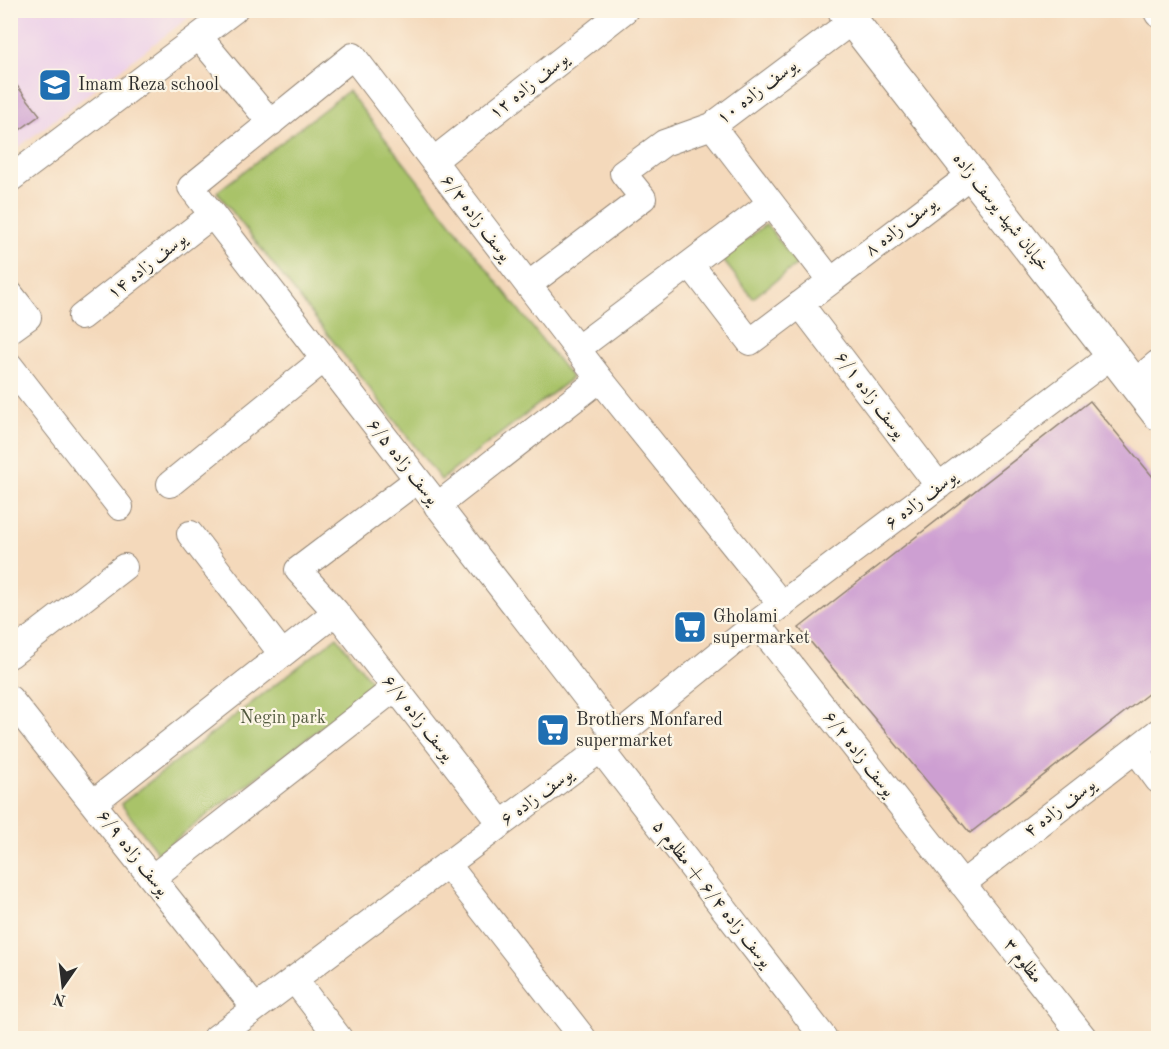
<svg xmlns="http://www.w3.org/2000/svg" width="1169" height="1049" font-family="'Old Standard TT',Amiri,serif">
	<style>
		.built { fill: #edd1e9 }
		.green { fill: #a9c369; stroke: #6a774a; stroke-width: 1.5 }
		.building { fill: #cd9fd2 }
		.lines { fill: none; stroke-linecap: round; stroke-linejoin: round }
		.minor-casing { stroke: #908273; stroke-width: 28 }
		.tertiary-casing { stroke: #908273; stroke-width: 34 }
		.minor { stroke: #fff; stroke-width: 26 }
		.tertiary { stroke: #fff; stroke-width: 32 }
		.labels { text-anchor: middle; dominant-baseline: central; stroke-width: 4.5; stroke-linejoin: round; paint-order: stroke }
		.poi-label { font-size: 18px; fill: #2b2b2b; stroke: #fcf5e5; text-anchor: start }
		.street-label { font-size: 18px; fill: #2b2b2b; stroke: #fcf5e5 }
		.park-label { font-size: 18px; fill: #51593e; stroke: #fcf5e5 }
	</style>
	<rect width="100%" height="100%" fill="#fcf5e5"/>
	<filter id="ink" filterUnits="userSpaceOnUse"><feTurbulence type="fractalNoise" baseFrequency=".0167" numOctaves="2"/><feDisplacementMap in="SourceGraphic" scale="12" xChannelSelector="R" yChannelSelector="G"/><feConvolveMatrix kernelMatrix="1 2 1 2 8 2 1 2 1" color-interpolation-filters="sRGB"/></filter>
	<filter id="wash" filterUnits="userSpaceOnUse"><feTurbulence type="fractalNoise" baseFrequency=".008" numOctaves="4" result="noise"/><feDisplacementMap in="SourceGraphic" scale="24" xChannelSelector="R" yChannelSelector="G"/><feGaussianBlur stdDeviation="1.35" result="paint"/><feColorMatrix in="noise" values="0 0 0 0 0 0 0 0 0 0 0 0 0 0 0 0 0 1.4 0 .05"/><feComposite in="paint" operator="in"/></filter>
	<g filter="url(#wash)">
		<rect width="100%" height="100%" fill="#f4d9bb"/>
		<path class="built" d="M11,11H197L11,153Z"/>
		<path class="green" d="M348,91L572,378L441,480L217,192Z
			M766,224L797,264L753,298L722,259Z
			M337,637L375,686L158,853L121,804Z"/>
		<g id="blocks">
			<path class="building" d="M10,77L40,115L10,137Z
				M1090,401L1158,483V686L970,833L799,628Z"/>
		</g>
	</g>
	<g filter="url(#ink)">
		<use href="#blocks" fill-opacity="0" stroke="#908273" stroke-width="1.5"/>
		<g class="lines">
			<defs>
				<path id="minor" d="M1156,10L1158,14
					M200,38L271,123
					M712,126L771,203
					M433,161L625,10
					M10,179L234,10
					M771,203L831,281L750,342L690,264Z
					M831,281L972,174
					M528,285L643,198L623,173L664,143L712,126L852,21
					M10,294L28,317L10,330
					M800,304L939,486
					M81,317L212,215
					M577,349L690,264
					M10,366L120,507
					M1134,383L1158,363
					M417,480L298,570L336,612L501,823
					M170,484L324,359
					M437,506L600,379
					M190,534L282,654
					M757,623L1084,1038
					M10,655L124,567
					M10,699L255,1008
					M617,737L191,187L353,56L600,379L782,605
					M601,750L824,1038
					M1136,750L1158,780
					M93,803L336,612
					M447,864L583,1038
					M152,878L395,688
					M962,884L1158,732
					M294,979L339,1038
					M216,1038L617,737L757,623L1112,355"/>
				<path id="tertiary" d="M844,10L1158,414"/>
			</defs>
			<use href="#minor" class="minor-casing"/>
			<use href="#tertiary" class="tertiary-casing"/>
			<use href="#minor" class="minor"/>
			<use href="#tertiary" class="tertiary"/>
		</g>
	</g>
	<defs>
		<symbol id="school-square" viewBox="-11 -11 22 22"><rect x="-9" y="-9" width="18" height="18" rx="4" fill="#1f6fb2" stroke="#fcf5e5"/><path d="M0-5L7-2L0 1L-7-2ZM-4 1L0 2.5L4 1V4Q0 6-4 4Z" fill="#fff"/></symbol>
		<symbol id="supermarket-square" viewBox="-11 -11 22 22"><rect x="-9" y="-9" width="18" height="18" rx="4" fill="#1f6fb2" stroke="#fcf5e5"/><path d="M-6-5.5h2.5l.6 2H6L4.5 2H-2.5L-4.4-4H-6ZM-1.5 3.2a1.3 1.3 0 1 0 .1 0ZM3 3.2a1.3 1.3 0 1 0 .1 0Z" fill="#fff"/></symbol>
	</defs>
	<g fill-rule="evenodd">
		<use href="#school-square" x="36" y="66" width="38" height="38"/>
		<use href="#supermarket-square" x="671" y="608" width="38" height="38"/>
		<use href="#supermarket-square" x="534" y="711" width="38" height="38"/>
	</g>
	<g class="labels">
		<g class="poi-label">
			<text x="78" y="85">Imam Reza school</text>
			<text x="713" y="617">Gholami<tspan x="713" dy="21">supermarket</tspan></text>
			<text x="576" y="720">Brothers Monfared<tspan x="576" dy="21">supermarket</tspan></text>
		</g>
		<g class="street-label">
			<text transform="translate(529 86) rotate(-38)">یوسف زاده ۱۲</text>
			<text transform="translate(757 92) rotate(-37)">یوسف زاده ۱۰</text>
			<text transform="translate(1001 212) rotate(52)">خیابان شهید یوسف زاده</text>
			<text transform="translate(476 218) rotate(53)">یوسف زاده ۶/۳</text>
			<text transform="translate(901 227) rotate(-37)">یوسف زاده ۸</text>
			<text transform="translate(147 266) rotate(-38)">یوسف زاده ۱۴</text>
			<text transform="translate(870 395) rotate(53)">یوسف زاده ۶/۱</text>
			<text transform="translate(403 462) rotate(52)">یوسف زاده ۶/۵</text>
			<text transform="translate(921 500) rotate(-37)">یوسف زاده ۶</text>
			<text transform="translate(418 718) rotate(52)">یوسف زاده ۶/۷</text>
			<text transform="translate(859 754) rotate(52)">یوسف زاده ۶/۲</text>
			<text transform="translate(537 797) rotate(-36)">یوسف زاده ۶</text>
			<text transform="translate(1060 808) rotate(-37)">یوسف زاده ۴</text>
			<text transform="translate(133 853) rotate(52)">یوسف زاده ۶/۹</text>
			<text transform="translate(712 894) rotate(52)">یوسف زاده ۶/۴ + مظلوم ۵</text>
			<text transform="translate(1023 961) rotate(52)">مظلوم ۳</text>
		</g>
		<g class="park-label">
			<text x="283" y="718">Negin park</text>
		</g>
	</g>
	<rect width="1169" height="1049" fill="none" stroke="#fcf5e5" stroke-width="36"/>
	<g transform="translate(63 986) rotate(194)" stroke="#fcf5e5" stroke-width="4.5" paint-order="stroke">
	<path d="M0-4.5L10 22L0 15L-10 22Z" fill="#2b2b2b"/>
	<text y="-9" font-size="16" font-weight="bold" text-anchor="middle" fill="#2b2b2b">N</text>
	</g>
</svg>
